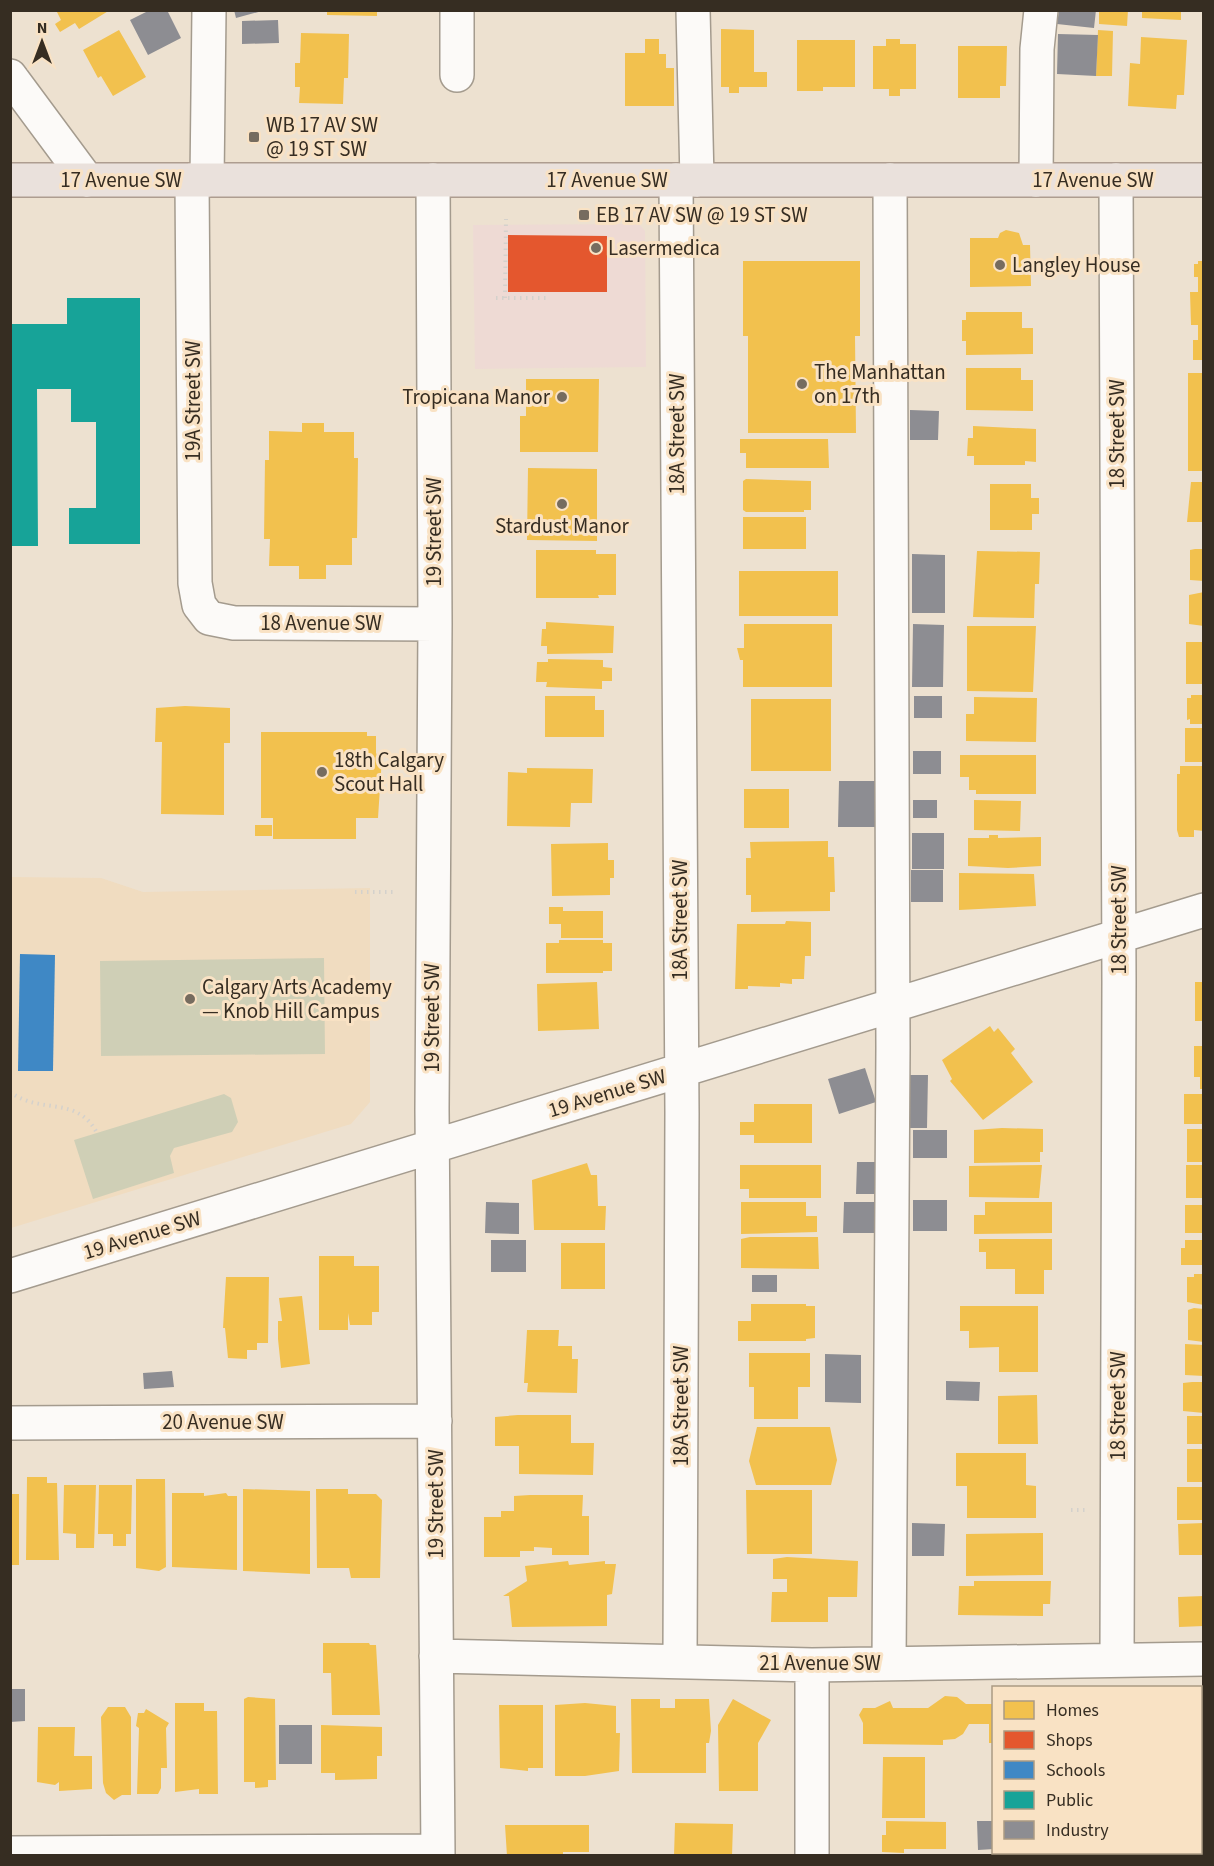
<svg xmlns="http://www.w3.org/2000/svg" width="1214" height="1866" font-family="'Source Sans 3',sans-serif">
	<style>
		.commercial { fill: #eedad4 }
		.built { fill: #f0dcc0 }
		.green { fill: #cfcfb6 }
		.homes { fill: #f2c14e }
		.shops { fill: #e4572e }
		.schools { fill: #3f88c5 }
		.public { fill: #17a398 }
		.industry { fill: #8d8d92 }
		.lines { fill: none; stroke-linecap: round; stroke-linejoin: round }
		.minor-casing { stroke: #a49b8e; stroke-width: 36 }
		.major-casing { stroke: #ae9d90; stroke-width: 36 }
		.path { stroke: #d4d1cc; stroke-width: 4; stroke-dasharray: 1.5 4.5; stroke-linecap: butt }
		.minor { stroke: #fcfaf8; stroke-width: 33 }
		.major { stroke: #eae1dc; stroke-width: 33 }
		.poi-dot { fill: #766c5f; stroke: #f9e2c4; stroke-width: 2 }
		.labels { text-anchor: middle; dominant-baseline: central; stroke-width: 6; stroke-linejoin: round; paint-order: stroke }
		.poi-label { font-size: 21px; fill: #362d22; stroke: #f9e2c4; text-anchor: start }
		.street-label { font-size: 21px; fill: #362d22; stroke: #f9e2c4 }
	</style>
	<rect width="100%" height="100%" fill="#ede1d0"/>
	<path class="commercial" d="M639,224L645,231L646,367L475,369L473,225Z"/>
	<path class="built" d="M11,877L101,878L143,892L370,888V1102L351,1124L11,1228Z"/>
	<path class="green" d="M324,958L325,1054L101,1056L100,961Z
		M224,1094L231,1098L238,1122L232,1132L174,1148L170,1156L174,1173L93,1199L74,1140Z"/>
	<path class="homes" d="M56,10H110L79,29L75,23L60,32L55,24L61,20Z
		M327,10H377V16L327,15Z
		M1099,10H1128L1127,26L1099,24Z
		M1142,10H1181V20L1142,18Z
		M721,29L754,30V72H767V87H739V93H729V87H721Z
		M119,30L146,77L113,96L101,76L98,78L83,50Z
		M1098,30L1113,31L1112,76H1096Z
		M301,33L349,34L348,78H344L343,104L299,103L300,87H295V63H300Z
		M1141,37L1187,40L1184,95H1177L1176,109L1128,106L1130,63L1140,64Z
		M645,39H659V54H666V68H674V106H625V53H645Z
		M886,39H900V44H916V89H900V96H889V89H873V46H886Z
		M797,40H855V87H823V91H797Z
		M958,46H1007L1006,86H1000V98H958Z
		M1006,230L1019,233L1023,245H1030L1031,286L970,287V238H998L1000,233Z
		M743,261H860V336H855L856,433H748V336H743Z
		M1198,261H1204V360H1193V340H1198V325H1191L1190,292H1198V277H1194V264H1198Z
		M966,312H1022V328H1033V354L966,355V341H962V320H966Z
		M966,368H1021V380H1033V411L966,410Z
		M1188,373H1204V471H1188Z
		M526,379H599L598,452H520V416H526Z
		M302,423H324V432H354V458H358L357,538H352V565H326V579H299V566H269L270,539H264L265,460H269V431L302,432Z
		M973,426L1036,429V462L1025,461V465H974V456H967L968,438H973Z
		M740,439H828L829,468H746V453H740Z
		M528,468L597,469V541L527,540Z
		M746,479L811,481V510H804V512H746L743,510V481Z
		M1191,482H1204V522H1187Z
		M990,484H1031V498H1039V514H1032V530H990Z
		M743,517H806V549H743Z
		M1195,549H1204V581L1190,580V550Z
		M536,550H596V554H616V595H598L599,598H536Z
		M977,551L1040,552L1039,584H1035L1034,618L973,617Z
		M739,571H838V616H739Z
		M1204,592V626L1189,624V595Z
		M546,622L614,626L613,653L547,654V646H541L542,629H546Z
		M744,624H832V687H743V660H740L737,648H744Z
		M967,626H1036L1033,692L967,691Z
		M1186,642H1204V684H1186Z
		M548,659L603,660V667L612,668V681H602V689L546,687L547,682H536L537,662H548Z
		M1191,695H1204V724H1190V719L1187,720V698H1191Z
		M545,696H595V710H604V737H545Z
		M974,697L1037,698L1036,742L966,741V714H974Z
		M751,699H831V771H751Z
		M185,706L230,708V743H224V815L161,814L162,742H155L156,708Z
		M1185,728H1204V762H1185Z
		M261,732H367V736H376V753L378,757H382L378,818H356V839H273V818H261Z
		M960,755H1036V794H976V790H969V777H960Z
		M1180,766H1204V831L1194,830V837H1179L1177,830V774H1180Z
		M527,768L593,769L592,803H571L570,827L507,826L508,772L527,773Z
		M744,789H789V828H744Z
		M974,800L1021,801L1020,831L974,830Z
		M255,825H272V836H255Z
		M989,835H998V838L1041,837V866L1008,868L968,866V838H989Z
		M828,841V857H834L835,892H830V911L751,912V895H746V858H751L750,842Z
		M608,843V860H614V878H610V895L552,896L551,844Z
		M959,873L1034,874L1036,906L959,910Z
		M549,907H563V911H603V938H561V924H549Z
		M786,921L811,922V956H805L804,979H792V984L780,983V987L748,986V989H735L737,924H785Z
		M559,940H603V943H612V971H603V973H546V943H559Z
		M597,982L599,1029L538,1031L537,984Z
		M1195,982H1204V1021H1195Z
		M990,1026L994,1032L998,1028L1015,1049L1011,1053L1033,1082L983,1120L950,1081L952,1079L942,1060Z
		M1194,1046H1204V1089H1200V1077H1194Z
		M1184,1094H1204V1124H1184Z
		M754,1104H812V1143H754V1135H740V1122H754Z
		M1002,1128L1043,1129V1152H1040V1162L974,1163V1130Z
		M1187,1129H1204V1162H1187Z
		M587,1163L591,1175H597L598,1206H606L605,1230H534L532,1180Z
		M740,1165H821V1198H749V1189H740Z
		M1042,1165L1039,1198L969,1197V1166Z
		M1186,1165H1204V1198H1186Z
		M741,1202H806V1216H817V1232L741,1234Z
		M985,1202H1052V1233L974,1234V1215H985Z
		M1185,1205H1204V1233H1185Z
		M750,1237H818L819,1269L741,1268V1239Z
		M979,1239H1052V1270H1044V1294H1015V1269H986V1252H979Z
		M1185,1240H1204V1265H1181V1248H1185Z
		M561,1243H605V1289H561Z
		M319,1256H354V1266H379V1312H372V1325H350L348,1313V1330H319Z
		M1194,1274H1204V1305L1187,1302V1277H1194Z
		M226,1277H269L268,1343H257V1350H247V1359L228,1358L225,1328H223Z
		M302,1296L310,1364L281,1368L278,1339V1321H282L279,1298Z
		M751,1304H806V1306H815V1338L806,1339V1341H738V1321H751Z
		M960,1306H1038V1372H999V1347L969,1348V1331H960Z
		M1194,1308L1204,1309V1342L1188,1340V1310Z
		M527,1330H559L558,1346H572V1359H578L577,1393L527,1392L528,1383H524Z
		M1185,1344L1204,1345V1376L1185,1375Z
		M749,1353H810V1387H798V1419H754V1387H749Z
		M1192,1382H1204V1413L1183,1411V1383Z
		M1037,1395L1038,1444H998V1396Z
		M518,1415H571V1443H594L593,1475L519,1474V1446H495V1417Z
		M1187,1416H1204V1444H1187Z
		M757,1427H830L837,1460L831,1485H756L749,1461Z
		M1187,1449H1204V1482H1187Z
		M956,1453H1026V1485L1036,1486V1518H967V1486H956Z
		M27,1477H47V1483H57L59,1560H26Z
		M136,1479H165L166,1567L159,1571L136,1568Z
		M64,1485H96L94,1548H76V1534L63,1533Z
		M99,1485H132L131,1534H126V1546H113V1534H98Z
		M1177,1487H1204V1520H1177Z
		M243,1489L310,1491V1574L243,1571Z
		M316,1489H348V1494H376L382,1500L380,1578H351L349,1568H317Z
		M746,1490H812V1554H747Z
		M172,1493H204V1496L226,1493L228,1496H237V1570L172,1567Z
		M10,1494H19V1565H10Z
		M530,1495H583L582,1516H589V1555H552V1548L534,1547V1551H520V1557H484V1517H501V1511H514V1496Z
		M1204,1523V1555H1179L1178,1524Z
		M1043,1533V1575L966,1576V1534Z
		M787,1557L858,1561L857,1597H828V1622H771L772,1592H787V1579H773V1559Z
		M568,1561L569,1565L605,1561V1564H616L612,1594L607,1595V1626L512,1627L509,1596H503L527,1581L525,1566Z
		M974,1581H1051L1050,1604H1043V1616L958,1615L959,1586H974Z
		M1204,1596V1626L1179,1627L1178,1597Z
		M323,1643H369L370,1645H376L380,1715H332L331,1673H323Z
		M945,1696L957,1697L966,1704H994V1743H989V1724H969L963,1734L955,1739L943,1740V1745L863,1744V1723L859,1715L863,1708H875L890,1701L893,1708H928Z
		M248,1697L275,1699L276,1780H268V1787L255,1788V1782H244V1699Z
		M631,1699H660V1708H675V1699H709L711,1731L709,1743H706V1773H632Z
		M733,1699L771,1720L758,1743V1791H719L718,1725Z
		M175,1703H204V1711H217L218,1794H199V1789L175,1792Z
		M585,1703L616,1706V1733H620L619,1771L585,1776H555V1705Z
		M499,1705H543V1768H528V1771L500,1768Z
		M108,1707H125L131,1717V1795H122L114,1800L106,1793L103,1783L101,1717Z
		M146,1709L169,1723L166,1728L167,1768H161V1788L158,1794H137L139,1728L136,1726L138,1713H144Z
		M321,1725L382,1727V1756H377V1779L335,1780V1773H321Z
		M38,1727H75L74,1756H92V1789L59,1791V1782L55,1785L37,1782Z
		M883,1757H925V1818H882Z
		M886,1821L946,1822V1849H904V1853L882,1852V1835H886Z
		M675,1823L733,1824L732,1856H674Z
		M505,1825H589V1852H563V1856H507Z"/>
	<path class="shops" d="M508,235L607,236V292H508Z"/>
	<path class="schools" d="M20,954L55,955L53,1071H18Z"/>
	<path class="public" d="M67,298H140V544H69V508H96V422H71V389H37L38,546H10V324H67Z"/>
	<path class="industry" d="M150,10H167L181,38L148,55L130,20Z
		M234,10H262V11L236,18Z
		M1059,10H1096L1094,28L1057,24Z
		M278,20L279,43L242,44V21Z
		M1058,34L1098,35L1096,76L1057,74Z
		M910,410L939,411L938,440H910Z
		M912,554L945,555V613H912Z
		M913,624L944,625L943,687H912Z
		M914,696H942V718H914Z
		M913,751H941V774H913Z
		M839,781H876L875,827H838Z
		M913,800H937V818H913Z
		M912,833H944V869H912Z
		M911,870H943V902H911Z
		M865,1068L876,1102L839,1114L828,1079Z
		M909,1075H928L927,1128H908Z
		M913,1130H947V1158H913Z
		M857,1162H883L882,1194H856Z
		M913,1200H947V1231H913Z
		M486,1202L519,1203V1234L485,1233Z
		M844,1202H875V1233H843Z
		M491,1240H526V1272H491Z
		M752,1275H777V1292H752Z
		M825,1354L861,1355V1403L825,1402Z
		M172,1371L174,1387L144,1389L143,1373Z
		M946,1381L980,1382L979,1401L946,1400Z
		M912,1523L945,1524L944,1556H912Z
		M10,1689H25V1721L10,1722Z
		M1200,1707H1204V1749H1200Z
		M279,1725H312V1764H279Z
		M977,1821H994V1849L978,1850Z"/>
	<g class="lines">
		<defs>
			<path id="minor" d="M457,10V75
				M693,10L697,180
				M10,76L87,180
				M192,180L195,583L199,605L209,618L234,623L435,624
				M207,180L209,10
				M433,180L435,624L432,1110L438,1856
				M676,180L682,1113L680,1660
				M1036,180L1037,49L1041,10
				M1116,180L1119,981L1117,1660
				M10,1276L1204,910
				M10,1423L435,1421
				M436,1656L812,1665L1204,1659
				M889,1663L893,1048L890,180
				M10,1853L438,1851
				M812,1856V1665"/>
			<path id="major" d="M10,180H1204"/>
		</defs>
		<use href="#minor" class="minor-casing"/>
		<use href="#major" class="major-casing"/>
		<path class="path" d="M496,298H546
			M505,298L506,219
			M355,892H393
			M10,1092C41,1115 77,1095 97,1133
			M1071,1510H1085"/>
		<use href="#minor" class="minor"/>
		<use href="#major" class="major"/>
	</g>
	<g class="poi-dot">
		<rect x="248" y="131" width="12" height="12" rx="3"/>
		<rect x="578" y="209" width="12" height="12" rx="3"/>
		<circle cx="596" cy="248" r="6"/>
		<circle cx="1000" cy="265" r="6"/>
		<circle cx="802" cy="384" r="6"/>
		<circle cx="562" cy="397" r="6"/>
		<circle cx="562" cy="504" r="6"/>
		<circle cx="322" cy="772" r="6"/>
		<circle cx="190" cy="999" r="6"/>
	</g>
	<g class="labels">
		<g class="poi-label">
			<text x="266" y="125">WB 17 AV SW<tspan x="266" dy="24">@ 19 ST SW</tspan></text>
			<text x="596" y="215">EB 17 AV SW @ 19 ST SW</text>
			<text x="608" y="248">Lasermedica</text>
			<text x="1012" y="265">Langley House</text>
			<text x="814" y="372">The Manhattan<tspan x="814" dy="24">on 17th</tspan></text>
			<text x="550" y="397" text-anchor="end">Tropicana Manor</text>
			<text x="562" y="526" text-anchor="middle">Stardust Manor</text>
			<text x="334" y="760">18th Calgary<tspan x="334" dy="24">Scout Hall</tspan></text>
			<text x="202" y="987">Calgary Arts Academy<tspan x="202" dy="24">— Knob Hill Campus</tspan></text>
		</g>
		<g class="street-label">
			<text x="121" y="180">17 Avenue SW</text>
			<text x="607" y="180">17 Avenue SW</text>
			<text x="1093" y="180">17 Avenue SW</text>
			<text transform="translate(193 401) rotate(-90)">19A Street SW</text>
			<text transform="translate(677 434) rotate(-90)">18A Street SW</text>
			<text transform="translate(1117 434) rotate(-90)">18 Street SW</text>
			<text transform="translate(434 532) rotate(-90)">19 Street SW</text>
			<text x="321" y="623">18 Avenue SW</text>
			<text transform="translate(680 920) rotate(-90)">18A Street SW</text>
			<text transform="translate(1119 920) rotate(-90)">18 Street SW</text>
			<text transform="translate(432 1018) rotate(-90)">19 Street SW</text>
			<text transform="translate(607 1093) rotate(-17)">19 Avenue SW</text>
			<text transform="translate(142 1235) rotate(-17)">19 Avenue SW</text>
			<text transform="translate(681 1406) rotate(-90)">18A Street SW</text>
			<text transform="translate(1118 1406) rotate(-90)">18 Street SW</text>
			<text x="223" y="1422">20 Avenue SW</text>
			<text transform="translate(436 1504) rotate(-90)">19 Street SW</text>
			<text x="820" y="1663">21 Avenue SW</text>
		</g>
	</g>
	<rect width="1214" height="1866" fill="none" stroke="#362d22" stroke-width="24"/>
	<rect x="992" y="1686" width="210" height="168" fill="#f9e2c4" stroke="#ab9a83" stroke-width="1.5"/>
	<rect x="1004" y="1701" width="30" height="18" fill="#f2c14e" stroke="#ab9a83" stroke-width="1.5"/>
	<text x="1046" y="1716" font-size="18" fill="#362d22">Homes</text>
	<rect x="1004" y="1731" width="30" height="18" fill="#e4572e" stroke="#ab9a83" stroke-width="1.5"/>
	<text x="1046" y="1746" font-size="18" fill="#362d22">Shops</text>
	<rect x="1004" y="1761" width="30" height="18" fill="#3f88c5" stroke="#ab9a83" stroke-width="1.5"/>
	<text x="1046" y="1776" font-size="18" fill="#362d22">Schools</text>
	<rect x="1004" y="1791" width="30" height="18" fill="#17a398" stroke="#ab9a83" stroke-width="1.5"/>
	<text x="1046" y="1806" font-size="18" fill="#362d22">Public</text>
	<rect x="1004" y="1821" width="30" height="18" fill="#8d8d92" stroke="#ab9a83" stroke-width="1.5"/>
	<text x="1046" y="1836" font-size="18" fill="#362d22">Industry</text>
	<g transform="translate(42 42)" stroke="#f9e2c4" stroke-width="4.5" paint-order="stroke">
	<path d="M0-4.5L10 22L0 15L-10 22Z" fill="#362d22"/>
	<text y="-9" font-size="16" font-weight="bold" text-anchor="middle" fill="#362d22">N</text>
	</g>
</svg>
